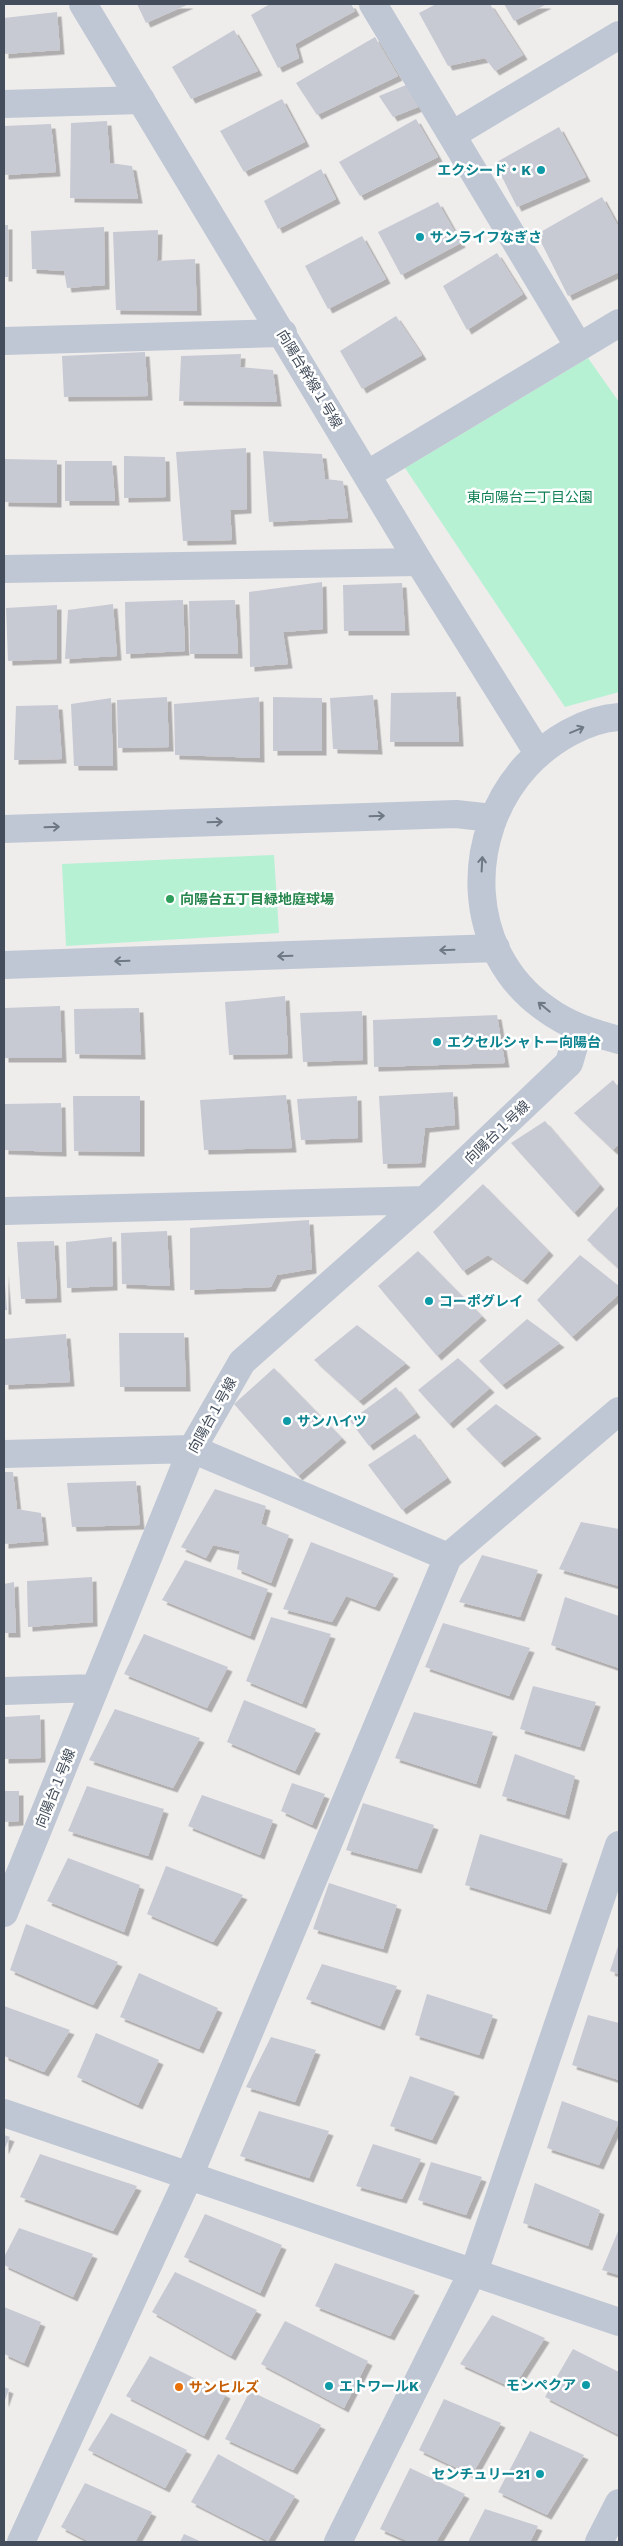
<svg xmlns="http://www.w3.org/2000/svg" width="623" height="2546" font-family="'Work Sans','Noto Sans JP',sans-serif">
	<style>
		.green { fill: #b6f1d3 }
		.building { fill: #c7cad3; filter: url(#shadow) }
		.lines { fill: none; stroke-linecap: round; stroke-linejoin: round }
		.minor { stroke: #bec7d3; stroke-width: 28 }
		.tertiary { stroke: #bec7d3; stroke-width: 28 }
		.oneway { stroke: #6e7885 }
		.culture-dot { fill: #0f9aa8; stroke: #fff; stroke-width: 2 }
		.leisure-dot { fill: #2e9e5b; stroke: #fff; stroke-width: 2 }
		.food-dot { fill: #e8710a; stroke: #fff; stroke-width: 2 }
		.labels { text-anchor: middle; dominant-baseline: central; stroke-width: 5; stroke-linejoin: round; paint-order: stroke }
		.culture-label { font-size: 14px; font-weight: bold; fill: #0d838f; stroke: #fff; text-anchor: start }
		.street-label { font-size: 14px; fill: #434d5b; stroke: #fff }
		.park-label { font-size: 14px; fill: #108054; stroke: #fff }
		.leisure-label { font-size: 14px; font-weight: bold; fill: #27864d; stroke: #fff; text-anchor: start }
		.food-label { font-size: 14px; font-weight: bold; fill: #c56008; stroke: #fff; text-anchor: start }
	</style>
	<defs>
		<filter id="shadow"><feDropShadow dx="4.5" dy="4.5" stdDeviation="0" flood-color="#0004"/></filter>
	</defs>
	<rect width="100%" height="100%" fill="#efecec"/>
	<path class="green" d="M588,358L619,402V692L565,707L405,468Z
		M274,855L279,933L66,946L62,864Z"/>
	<path class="building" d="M137,4H189L146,23Z
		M270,4H351L355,11L295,44L299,58L278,68L251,15Z
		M436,4H490L523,55L495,71L485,58L448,66L419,13Z
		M504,4H547L514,21Z
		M57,12L60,50L4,54V18Z
		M234,30L258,71L191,99L172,67Z
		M375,37L398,76L317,115L296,83Z
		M411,83L423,105L393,117L379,96Z
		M282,99L305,142L244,172L220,131Z
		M416,119L438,157L360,196L339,162Z
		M107,121L110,163L132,166L138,199L70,198L71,123Z
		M51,124L56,172L4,175V126Z
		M559,127L586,177L517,207L495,163Z
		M321,169L336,199L278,229L264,201Z
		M602,197L619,228V272L568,296L537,234Z
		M438,202L461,243L401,275L378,232Z
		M4,225H8V277H4Z
		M104,227L105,285L67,288L64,271L32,269L31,231Z
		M158,230L157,261L195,259L197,311L116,310L113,232Z
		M362,236L386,279L328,309L305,266Z
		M497,253L523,294L467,330L443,286Z
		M396,316L422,355L362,389L340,351Z
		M145,352L148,396L64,397L62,356Z
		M241,354L240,367L273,370L277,402L179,401L181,356Z
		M246,448L247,509L230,510L232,540L183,541L176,452Z
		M263,451L322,454L325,479L343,481L348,518L269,522Z
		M124,456L165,457L166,497L124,498Z
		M4,459L57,460V503L4,502Z
		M65,461H112L115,501H65Z
		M322,582L323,629L283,632L288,664L250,667L249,592Z
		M402,583L405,631H344L343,585Z
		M183,600L185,651L126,654L125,602Z
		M235,600L238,654H190L189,601Z
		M113,604L117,656L65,659L68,610Z
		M57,605V659L8,661L6,608Z
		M456,692L459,742H390L391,693Z
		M373,695L378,750L333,749L330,698Z
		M167,697L169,747L118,748L117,700Z
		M259,697L260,758L175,755L174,704Z
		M273,697L322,698V751H273Z
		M111,698L113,766H74L71,704Z
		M58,705L62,759L14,760L16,706Z
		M285,996L288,1054L229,1055L225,1002Z
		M60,1006L62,1058H4V1008Z
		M139,1008L141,1055L75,1054L74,1009Z
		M362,1011L363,1060L303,1062L300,1013Z
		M497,1015L505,1063L374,1067L373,1020Z
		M613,1080L619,1088V1144L613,1150L574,1113Z
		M453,1092L455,1125L425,1128L421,1163L383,1164L379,1096Z
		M286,1095L292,1148L204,1150L200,1100Z
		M73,1096H140V1152L74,1151Z
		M357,1096L358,1138L301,1140L297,1099Z
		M61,1103L62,1152L4,1150V1104Z
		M545,1121L600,1185L574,1213L511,1143Z
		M483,1184L549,1251L523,1280L488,1255L463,1271L433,1232Z
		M619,1205V1269L587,1240Z
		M309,1220L312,1269L277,1275L271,1287L190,1290V1228Z
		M167,1231L170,1286L122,1284L121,1233Z
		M112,1237L113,1286L67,1288L66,1242Z
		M54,1241L57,1298L21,1299L17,1242Z
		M418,1251L482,1316L437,1356L378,1286Z
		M580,1255L619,1286V1294L572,1337L537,1300Z
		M4,1271L7,1310H4Z
		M527,1319L560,1343L502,1385L479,1361Z
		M357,1325L406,1363L359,1401L314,1360Z
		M119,1333H184L186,1387H120Z
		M66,1334L70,1382L4,1385V1339Z
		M458,1358L490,1388L449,1424L418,1390Z
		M274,1368L342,1438L298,1476L234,1404Z
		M396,1387L416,1413L369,1446L350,1421Z
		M496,1404L537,1434L500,1463L466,1429Z
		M415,1434L447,1478L402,1510L368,1465Z
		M4,1472H13L17,1509L41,1513L44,1541L4,1544Z
		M136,1481L140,1525L72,1527L67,1483Z
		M215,1489L266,1506L261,1524L289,1535L271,1583L237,1569L240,1551L213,1545L206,1558L181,1547Z
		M581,1522L619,1529V1586L559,1569Z
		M311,1542L394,1574L375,1607L346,1596L332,1622L283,1609Z
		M482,1555L538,1570L520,1617L459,1602Z
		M185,1560L268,1589L250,1636L162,1600Z
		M92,1577L93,1622L28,1627L27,1581Z
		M14,1582L16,1633H4V1584Z
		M565,1597L619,1616V1668L551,1645Z
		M271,1617L331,1634L302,1704L246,1681Z
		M443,1623L530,1648L509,1696L425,1667Z
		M144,1634L228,1667L207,1708L124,1674Z
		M533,1686L596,1702L580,1747L520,1729Z
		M244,1700L316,1729L295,1771L227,1742Z
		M115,1709L200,1738L173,1788L89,1760Z
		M414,1712L493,1732L476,1784L395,1758Z
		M40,1715L41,1758L4,1759V1717Z
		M515,1754L575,1776L565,1815L502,1796Z
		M292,1783L325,1794L312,1825L281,1811Z
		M87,1786L164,1809L148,1856L68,1831Z
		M4,1791H19V1821L4,1822Z
		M202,1795L273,1820L260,1855L188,1826Z
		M363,1803L434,1825L417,1869L346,1850Z
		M480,1834L563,1859L546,1910L465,1885Z
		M68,1858L140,1885L124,1932L47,1901Z
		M166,1866L243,1895L213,1942L147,1914Z
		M329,1883L397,1905L383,1949L313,1929Z
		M26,1924L118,1962L93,2005L10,1970Z
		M619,1943V1974L610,1971Z
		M322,1964L397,1986L380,2026L306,1999Z
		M139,1973L218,2008L199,2049L120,2017Z
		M427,1994L493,2015L479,2055L415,2035Z
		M4,2006L70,2030L44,2072L4,2056Z
		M588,2015L619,2023V2080L572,2065Z
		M96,2033L159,2060L138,2105L77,2077Z
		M271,2037L316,2050L295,2102L246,2087Z
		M410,2076L455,2092L432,2140L390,2126Z
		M562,2101L619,2122L599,2165L547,2148Z
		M259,2111L329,2131L309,2178L240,2156Z
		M4,2135L10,2137L4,2150Z
		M373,2144L421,2159L402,2199L356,2186Z
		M40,2154L137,2186L113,2231L20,2197Z
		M431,2162L482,2177L466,2215L418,2200Z
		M535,2183L600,2210L588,2246L523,2223Z
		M205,2214L282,2245L260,2293L184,2257Z
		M19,2228L93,2254L73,2297L4,2265V2257Z
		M619,2229V2275L602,2270Z
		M335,2263L415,2291L390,2336L315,2306Z
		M175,2272L257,2310L231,2356L152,2312Z
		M4,2307L41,2322L24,2363L4,2354Z
		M492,2315L545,2338L513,2388L460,2364Z
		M285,2321L368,2361L344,2408L261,2364Z
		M573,2349L619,2372V2435L545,2397Z
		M150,2356L226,2394L204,2436L126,2396Z
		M4,2387L9,2389L4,2403Z
		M250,2391L321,2425L293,2470L225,2439Z
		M444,2399L501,2423L472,2475L419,2450Z
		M111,2413L187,2450L165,2488L88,2450Z
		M530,2431L584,2455L547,2515L498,2492Z
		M218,2454L295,2496L268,2541L191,2502Z
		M410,2468L465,2494L436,2542H410L380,2529Z
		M85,2483L152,2512L135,2542H90L61,2527Z
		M485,2509L538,2526L530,2542H468Z
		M184,2534L202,2542H180Z"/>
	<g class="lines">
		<path class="minor" d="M373,4L579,347
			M4,104L141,100
			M452,135L619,35
			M4,341L283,333
			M368,474L619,323
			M4,569L419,562
			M619,717C585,719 550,741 527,765C462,835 465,953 546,1009C569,1026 593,1033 619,1040
			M4,829L456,814L492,818
			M4,965L496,948
			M4,1211L425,1200
			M4,1454L192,1449L448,1557
			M4,1691L95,1688
			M4,1913L192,1449L242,1362L425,1200L569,1063L579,1029
			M4,2113L619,2322
			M21,2542L189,2176L448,1557L619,1411
			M338,2542L477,2263L619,1845"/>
		<path class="tertiary" d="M83,4L419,562L538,753
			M599,2542L619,2503"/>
	</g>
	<defs><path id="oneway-shaft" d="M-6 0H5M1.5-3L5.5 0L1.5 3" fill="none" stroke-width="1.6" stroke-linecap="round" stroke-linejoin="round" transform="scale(1.25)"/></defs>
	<g class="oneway">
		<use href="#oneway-shaft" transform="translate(577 730) rotate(-23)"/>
		<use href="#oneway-shaft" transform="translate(377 816) rotate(-2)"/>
		<use href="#oneway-shaft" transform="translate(215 822) rotate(-2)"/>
		<use href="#oneway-shaft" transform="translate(52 827) rotate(-2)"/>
		<use href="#oneway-shaft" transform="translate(482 864) rotate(-87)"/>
		<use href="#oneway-shaft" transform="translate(447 950) rotate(178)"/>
		<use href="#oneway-shaft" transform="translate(285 956) rotate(178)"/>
		<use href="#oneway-shaft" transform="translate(122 961) rotate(178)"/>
		<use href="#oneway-shaft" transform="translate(544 1007) rotate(-141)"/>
	</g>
	<g class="culture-dot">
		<circle cx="541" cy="170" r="5"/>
		<circle cx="420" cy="237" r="5"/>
		<circle cx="437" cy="1042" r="5"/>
		<circle cx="429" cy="1301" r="5"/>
		<circle cx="287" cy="1421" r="5"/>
		<circle cx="586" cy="2385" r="5"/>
		<circle cx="329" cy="2386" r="5"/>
		<circle cx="540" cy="2474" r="5"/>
	</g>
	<circle class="leisure-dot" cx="170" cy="899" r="5"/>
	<circle class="food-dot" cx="179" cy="2387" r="5"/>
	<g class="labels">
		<g class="culture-label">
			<text x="531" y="170" text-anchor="end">エクシード・K</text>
			<text x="430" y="237">サンライフなぎさ</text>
			<text x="447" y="1042">エクセルシャトー向陽台</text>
			<text x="439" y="1301">コーポグレイ</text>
			<text x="297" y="1421">サンハイツ</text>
			<text x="576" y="2385" text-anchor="end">モンペクア</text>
			<text x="339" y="2386">エトワールK</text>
			<text x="530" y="2474" text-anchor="end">センチュリー21</text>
		</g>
		<g class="street-label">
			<text transform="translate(310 379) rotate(59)">向陽台幹線１号線</text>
			<text transform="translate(497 1132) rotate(-44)">向陽台１号線</text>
			<text transform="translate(212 1415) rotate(-61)">向陽台１号線</text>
			<text transform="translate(55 1788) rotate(-68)">向陽台１号線</text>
		</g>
		<g class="park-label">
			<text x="530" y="497">東向陽台二丁目公園</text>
		</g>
		<g class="leisure-label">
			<text x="180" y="899">向陽台五丁目緑地庭球場</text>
		</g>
		<g class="food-label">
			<text x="189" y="2387">サンヒルズ</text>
		</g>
	</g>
	<rect width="623" height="2546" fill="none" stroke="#434d5b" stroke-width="10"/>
</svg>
